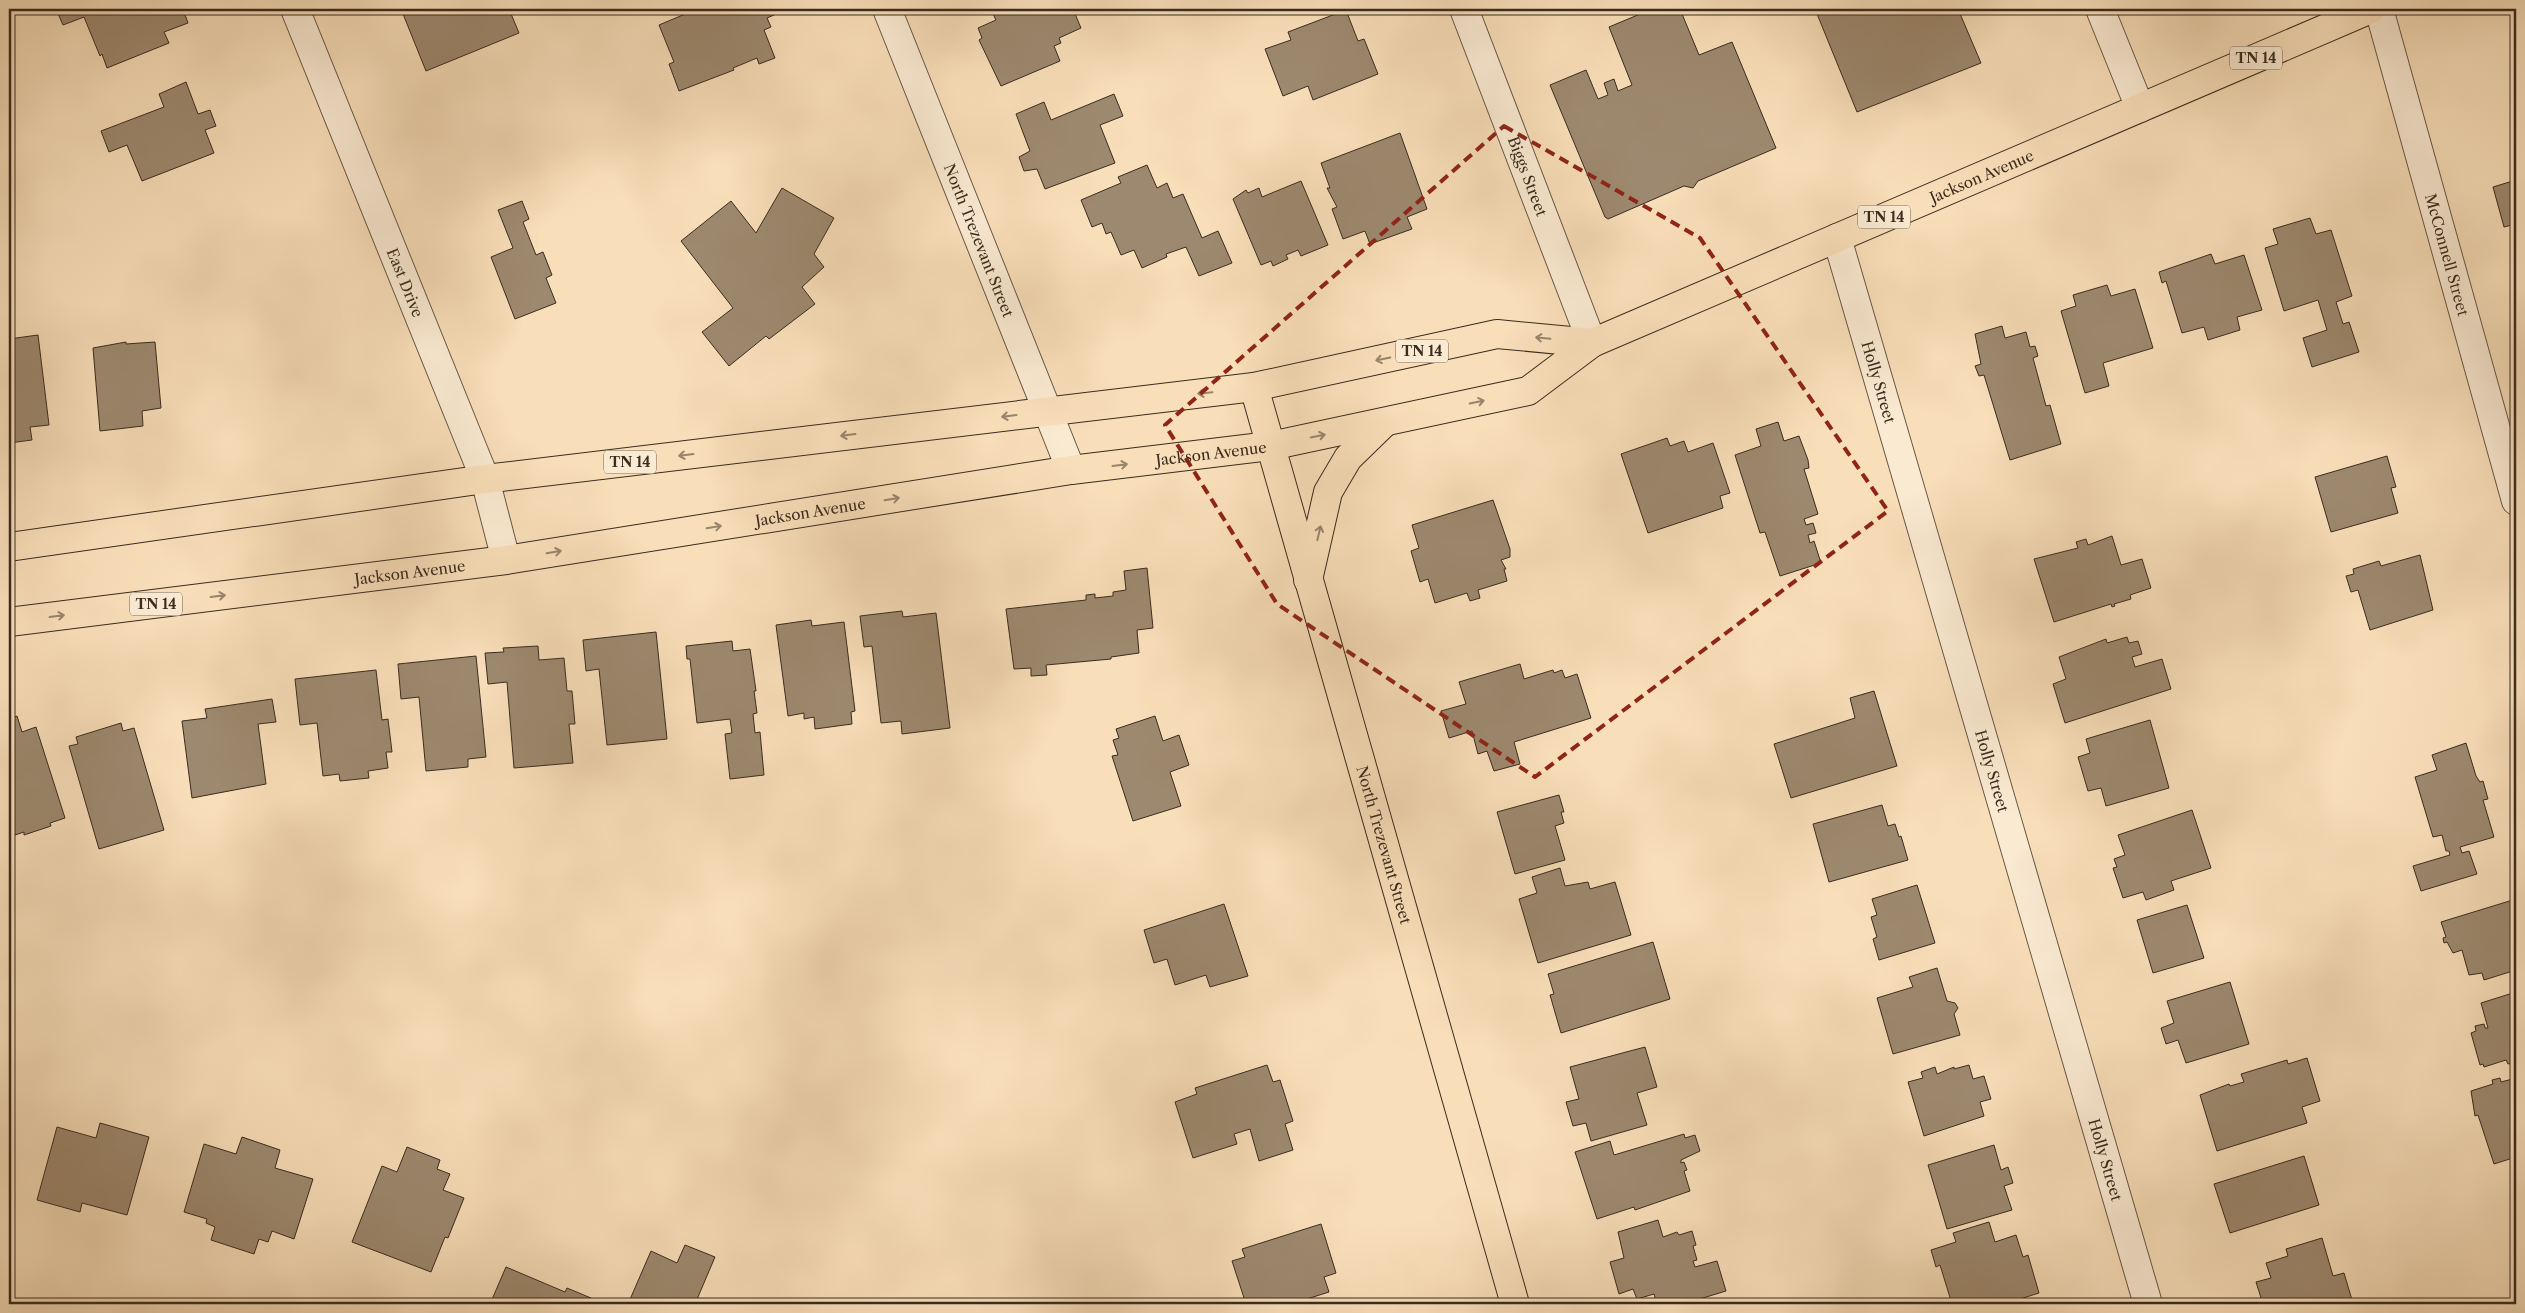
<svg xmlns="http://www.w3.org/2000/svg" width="2525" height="1313" font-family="'Libre Caslon Text',serif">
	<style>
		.building { fill: #9d896f; stroke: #3a2c1e }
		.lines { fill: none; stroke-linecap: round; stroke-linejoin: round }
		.minor-casing { stroke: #6a5845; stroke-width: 30 }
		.primary-casing { stroke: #3a2c1e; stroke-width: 30 }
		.minor { stroke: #faead2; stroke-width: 28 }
		.primary { stroke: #f8deb9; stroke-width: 28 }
		.oneway { stroke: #99856c }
		.marked { fill: none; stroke: #8f2418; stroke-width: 4; stroke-dasharray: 10 6; stroke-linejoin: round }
		.labels { text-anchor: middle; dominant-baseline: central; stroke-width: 4; stroke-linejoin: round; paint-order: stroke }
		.shield { fill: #faead2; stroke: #746554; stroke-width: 1 }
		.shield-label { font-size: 14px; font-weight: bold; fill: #3a2c1e }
		.street-label { font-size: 15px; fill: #3a2c1e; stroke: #faead2 }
	</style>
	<rect width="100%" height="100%" fill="#f8deb9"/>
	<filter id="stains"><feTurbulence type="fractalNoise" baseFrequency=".004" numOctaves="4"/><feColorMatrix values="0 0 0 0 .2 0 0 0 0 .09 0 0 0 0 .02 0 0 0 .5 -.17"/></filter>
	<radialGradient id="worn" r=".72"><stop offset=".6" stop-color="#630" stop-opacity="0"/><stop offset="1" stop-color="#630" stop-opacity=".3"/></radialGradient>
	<path class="building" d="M56,9H183L188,23L164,32L169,43L107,68L102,54L100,56L84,17L63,25Z
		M401,9H509L519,33L426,71Z
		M697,9H771L774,15L767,18L771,27L764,30L775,58L759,64L757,58L733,68L734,70L679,91L669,64L674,62L659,25Z
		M1000,9H1073L1081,28L1059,38L1061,43L1054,46L1060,61L1001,86L979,40L982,38L978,28L996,20L992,12Z
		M1652,9H1680L1699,55L1732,42L1776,148L1698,181L1693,188L1684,186L1608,219L1605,217L1550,85L1586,70L1598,99L1608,95L1604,83L1614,79L1618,91L1632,85L1609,27Z
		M1815,9H1958L1981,63L1857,112Z
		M1346,10L1358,41L1364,39L1378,74L1313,100L1308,86L1283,96L1265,49L1291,40L1288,32Z
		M186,82L198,114L210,110L216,126L205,130L214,153L142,181L127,145L109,152L101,131L164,107L159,94Z
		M1114,94L1123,116L1100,125L1115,163L1045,189L1037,169L1024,171L1019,157L1030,151L1016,114L1044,102L1051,120Z
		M1400,133L1427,209L1407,217L1412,229L1370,244L1365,231L1343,239L1332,209L1337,207L1327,188H1330L1321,163Z
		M1147,165L1157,188L1167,183L1173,198L1183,194L1202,238L1218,231L1232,263L1199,276L1186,247L1166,254L1167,257L1142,268L1134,250L1121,255L1111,232L1106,234L1102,223L1092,227L1081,200L1121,183L1118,177Z
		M2516,180V224L2504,227L2493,187Z
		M1301,181L1328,245L1301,256L1298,250L1286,255L1288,259L1273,266L1271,261L1261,265L1233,199L1246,190L1248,193L1259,188L1262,197Z
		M782,188L834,218L814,254L824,267L802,287L815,304L769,339L766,336L729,366L702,332L733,308L681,241L731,201L756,233Z
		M522,201L529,219L523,222L536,255L543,252L552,275L546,278L556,303L515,319L491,257L513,248L498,210Z
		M2310,218L2316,234L2331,230L2352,296L2336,302L2343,324L2349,322L2359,352L2312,367L2303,338L2327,330L2318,300L2284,311L2265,248L2278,244L2273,229Z
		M2211,254L2215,264L2244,255L2262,310L2237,317L2240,330L2208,340L2204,327L2182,333L2166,281L2162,283L2159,272Z
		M2107,285L2111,296L2135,289L2153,348L2103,363L2109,386L2085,393L2061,311L2076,306L2073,295Z
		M2002,326L2005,338L2026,332L2030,347L2035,346L2038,356L2033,358L2046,406L2050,405L2061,444L2010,460L1984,375L1979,376L1975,366L1981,364L1975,334Z
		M38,335L49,425L30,427L32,440L9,443V339Z
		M126,342V344L155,342L161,408L142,411L143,426L100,431L93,348Z
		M1778,422L1784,441L1799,436L1808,460L1809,468L1804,469L1818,514L1804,519L1806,525L1813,523L1816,533L1808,535L1810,543L1814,541L1821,563L1780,576L1765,532L1760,533L1735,455L1761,446L1756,429Z
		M1667,438L1670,446L1684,441L1688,452L1713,443L1730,493L1720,496L1723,508L1648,533L1621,454Z
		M2387,456L2396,487L2391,488L2398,513L2331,532L2315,477Z
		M1493,500L1510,549V557L1501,560L1506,569H1504L1507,581L1478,590L1480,598L1470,601L1467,593L1435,603L1428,579L1420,582L1411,551L1419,548L1412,525Z
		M2112,536L2121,565L2142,559L2151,588L2130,595L2131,599L2114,604L2115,606L2112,607L2111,604L2054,622L2034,559L2078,548L2076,542L2086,539L2088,545Z
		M2420,555L2433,610L2370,630L2358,590L2351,592L2346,576L2354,574L2353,569L2379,561L2381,566Z
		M1147,568L1153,628L1137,630L1139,653L1111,657V659L1046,665L1047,675L1031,676V668L1014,669L1006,609L1086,600V595L1095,594V598L1113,596V592L1126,590L1124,571Z
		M902,611L903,617L936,613L950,728L902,734L901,721L881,723L872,646L864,647L860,616Z
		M811,620L812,626L844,622L855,711L851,712L852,724L815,729L814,717L804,719V713L788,716L776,625Z
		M656,632L667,739L607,745L599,669L586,671L583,640Z
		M2127,637L2129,643L2138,641L2142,654L2132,657L2135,667L2162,659L2171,689L2065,723L2053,684L2066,679L2059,657L2106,639L2107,643Z
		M732,641L733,651L750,649L756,691H754L757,713L753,714L755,733L760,732L764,775L730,779L725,734L732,733L730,719L697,723L690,659H687L686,646Z
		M538,646L539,660L564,658L567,691H572L575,724H569L573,763L514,768L507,682L488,684L485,653L504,652L503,648Z
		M476,656L486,757L468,759V767L426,771L419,697L401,699L398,664Z
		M1520,664L1524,679L1553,670L1554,673L1562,670L1565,678L1577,674L1591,718L1514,742L1520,764L1494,771L1487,751L1478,754L1472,731L1449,738L1441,711L1466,704L1459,682Z
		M376,670L382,720L388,719L392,752H386L388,768L368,771L369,778L340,781L339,774L323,776L317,723L300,725L295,679Z
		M1874,691L1897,766L1791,798L1774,744L1855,718L1850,698Z
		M272,699L276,722L258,724L266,784L192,798L182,721L207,718L205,709Z
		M17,716L22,732L36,727L65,818L50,823L51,826L24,835V832L15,835L9,815V719Z
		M1155,716L1163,741L1179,735L1189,765L1170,772L1181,806L1133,821L1112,756L1118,755L1113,740L1119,738L1116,729Z
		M2150,720L2169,788L2106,806L2101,788L2088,791L2078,757L2090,753L2086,739Z
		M121,723L123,731L134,728L164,830L99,849L69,746L78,744L76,737Z
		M2466,743L2476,776L2480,782L2483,781L2488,799L2483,800L2494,837L2460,847L2462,853L2469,851L2477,874L2421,891L2413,866L2450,855L2449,851H2446L2442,835L2433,837L2415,777L2437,770L2432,755Z
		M1559,795L1564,812H1561L1564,823L1555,826L1565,860L1515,874L1497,812Z
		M1882,805L1888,826L1895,824L1899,837L1901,836L1908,860L1829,882L1813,824Z
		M2192,810L2211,868L2171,881L2174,890L2146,900L2143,892L2123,898L2113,868L2117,867L2114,859L2125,855L2118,835Z
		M1560,868L1565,886L1588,882L1590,889L1615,882L1631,935L1538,963L1519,899L1537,893L1532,877Z
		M1917,885L1935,943L1879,960L1873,939L1877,937L1871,917L1877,915L1872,899Z
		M2516,899V970L2484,980L2482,973L2469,975L2462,950L2453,953L2447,942L2444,943L2443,938L2446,937L2441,922Z
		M1224,904L1248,976L1210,987L1206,975L1175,985L1167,959L1154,963L1144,930Z
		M2187,905L2204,958L2153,973L2137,920Z
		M1653,942L1670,999L1561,1033L1550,995L1554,994L1548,974Z
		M1937,968L1947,1001L1955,1003L1958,1008L1954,1014L1960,1035L1893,1054L1877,998L1913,987L1909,977Z
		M2230,982L2249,1044L2186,1063L2178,1040L2166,1044L2161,1028L2174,1023L2167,1001Z
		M2516,992V1062L2508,1064L2506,1060L2484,1067L2483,1064L2480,1065L2471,1033L2476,1031L2475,1026L2484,1024L2485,1028H2488L2481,1003Z
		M1645,1047L1657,1087L1637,1093L1647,1125L1591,1141L1586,1123L1573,1126L1566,1102L1579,1099L1570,1067Z
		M2307,1058L2320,1101L2302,1107L2307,1123L2217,1151L2200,1095L2229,1084L2230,1086L2244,1082L2241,1074L2287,1060L2288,1064Z
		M1267,1065L1273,1082L1280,1080L1293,1121L1285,1124L1293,1150L1259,1161L1250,1129L1234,1134L1237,1144L1193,1158L1175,1102L1197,1094L1195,1088Z
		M1969,1065L1973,1079L1984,1076L1991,1099L1980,1102L1984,1116L1924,1136L1908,1082L1923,1078L1921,1072L1935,1067L1937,1074L1954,1067V1069Z
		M2500,1078L2501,1082L2516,1078V1157L2494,1164L2478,1115L2475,1116L2471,1091L2493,1084L2492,1080Z
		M100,1123L149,1137L127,1215L82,1203L80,1212L37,1200L57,1127L96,1138Z
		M1684,1134L1685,1138L1695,1135L1700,1151L1681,1160V1163L1684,1162L1687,1170L1684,1171L1690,1191L1635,1210L1634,1207L1597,1219L1575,1152L1610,1141L1614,1155Z
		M242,1137L280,1150L275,1168L313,1179L294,1239L272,1231L268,1242L259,1239L254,1254L211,1240L215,1227L206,1223L207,1219L184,1212L204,1144L236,1154Z
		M1994,1145L2001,1170L2008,1167L2013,1183L2004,1186L2012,1210L1947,1229L1928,1165Z
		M407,1147L440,1160L437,1169L450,1174L443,1190L464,1198L448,1238L445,1237L431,1272L352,1242L382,1166L397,1172Z
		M2304,1156L2319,1205L2230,1233L2214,1184Z
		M1658,1220L1663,1237L1677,1232L1679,1235L1692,1231L1696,1245L1693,1246L1697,1260L1693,1261L1695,1267L1717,1261L1726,1291L1683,1304L1682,1301L1671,1304H1657L1654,1294L1637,1299L1633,1289L1619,1294L1610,1262L1624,1258L1618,1232Z
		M1989,1222L1995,1242L2016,1235L2023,1257L2028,1255L2039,1293L2004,1304H1952L1940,1265L1936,1267L1931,1250L1956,1242L1953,1233Z
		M1321,1224L1336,1273L1324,1277L1329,1292L1291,1304H1246L1232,1261L1245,1257L1242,1249Z
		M2322,1238L2333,1276L2344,1273L2352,1300L2336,1304H2265L2264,1300L2262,1301L2256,1282L2271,1278L2266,1263L2288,1256L2286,1249Z
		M685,1245L715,1257L695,1304H628L651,1251L677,1263Z
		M506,1267L565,1292L567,1288L591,1298L588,1304H490Z"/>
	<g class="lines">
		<defs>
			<g id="minor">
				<path id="s1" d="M295,9L485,479L506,560"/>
				<path id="s2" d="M887,9L1071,470"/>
				<path id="s3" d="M1464,9L1592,343"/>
				<path d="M2100,9L2140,108"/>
				<path id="s4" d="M2379,9L2516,501"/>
				<path id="s5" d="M1837,238L2148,1304"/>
			</g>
			<g id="primary">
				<path id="s6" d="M1254,387L1515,1304"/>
				<path d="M9,547L485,479L1254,387L1497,334L1592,343"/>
				<path d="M1308,580L1328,492L1348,458L1385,422"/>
				<path id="s7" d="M9,622L506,560L1071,470L1270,446L1528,391L1592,343L2371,9"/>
			</g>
		</defs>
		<use href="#minor" class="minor-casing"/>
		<use href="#primary" class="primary-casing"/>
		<use href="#minor" class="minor"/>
		<use href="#primary" class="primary"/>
	</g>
	<defs><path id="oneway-shaft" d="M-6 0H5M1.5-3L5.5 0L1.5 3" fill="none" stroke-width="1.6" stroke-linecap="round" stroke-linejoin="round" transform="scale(1.25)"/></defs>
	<g class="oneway">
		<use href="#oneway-shaft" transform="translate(1543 338) rotate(-175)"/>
		<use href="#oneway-shaft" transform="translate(1383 359) rotate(168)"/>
		<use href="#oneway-shaft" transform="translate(1205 393) rotate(174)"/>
		<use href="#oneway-shaft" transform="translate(1477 402) rotate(-12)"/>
		<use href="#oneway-shaft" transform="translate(1009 416) rotate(173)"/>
		<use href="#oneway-shaft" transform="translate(848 435) rotate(173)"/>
		<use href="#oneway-shaft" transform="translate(1318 436) rotate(-12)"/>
		<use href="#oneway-shaft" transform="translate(686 455) rotate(173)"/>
		<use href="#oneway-shaft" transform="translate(1120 465) rotate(-7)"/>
		<use href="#oneway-shaft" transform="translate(892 499) rotate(-9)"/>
		<use href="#oneway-shaft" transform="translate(714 527) rotate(-9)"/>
		<use href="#oneway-shaft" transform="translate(1319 533) rotate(-77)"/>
		<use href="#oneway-shaft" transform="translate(554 552) rotate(-9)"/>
		<use href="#oneway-shaft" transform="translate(218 596) rotate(-7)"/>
		<use href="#oneway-shaft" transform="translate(57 616) rotate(-7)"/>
	</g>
	<path class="marked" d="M1504,126L1700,238L1888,511L1535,777L1277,604L1165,425Z"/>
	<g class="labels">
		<g class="shield">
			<rect x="2230" y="46.5" width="52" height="23" rx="4"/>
			<rect x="1858" y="205.5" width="52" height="23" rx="4"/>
			<rect x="1396" y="339.5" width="52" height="23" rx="4"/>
			<rect x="604" y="450.5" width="52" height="23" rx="4"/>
			<rect x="130" y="592.5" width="52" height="23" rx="4"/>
		</g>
		<g class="shield-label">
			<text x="2256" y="58">TN 14</text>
			<text x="1884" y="217">TN 14</text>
			<text x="1422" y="351">TN 14</text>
			<text x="630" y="462">TN 14</text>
			<text x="156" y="604">TN 14</text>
		</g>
		<g class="street-label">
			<text stroke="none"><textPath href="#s3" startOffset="179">Biggs Street</textPath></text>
			<text stroke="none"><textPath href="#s7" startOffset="2041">Jackson Avenue</textPath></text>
			<text stroke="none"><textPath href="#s2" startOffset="249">North Trezevant Street</textPath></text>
			<text stroke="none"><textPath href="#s4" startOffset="255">McConnell Street</textPath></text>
			<text stroke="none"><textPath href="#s1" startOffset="295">East Drive</textPath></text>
			<text stroke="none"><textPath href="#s5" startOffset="150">Holly Street</textPath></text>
			<text stroke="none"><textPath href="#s7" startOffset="1214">Jackson Avenue</textPath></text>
			<text stroke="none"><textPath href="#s7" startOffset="809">Jackson Avenue</textPath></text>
			<text stroke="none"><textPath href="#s7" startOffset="404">Jackson Avenue</textPath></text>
			<text stroke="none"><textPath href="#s5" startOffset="555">Holly Street</textPath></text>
			<text stroke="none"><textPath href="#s6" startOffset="476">North Trezevant Street</textPath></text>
			<text stroke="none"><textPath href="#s5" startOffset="960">Holly Street</textPath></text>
		</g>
	</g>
	<rect width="2525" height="1313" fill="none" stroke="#f8deb9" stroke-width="30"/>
	<rect x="10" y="10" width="2505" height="1293" fill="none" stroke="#3a2c1e" stroke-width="2.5"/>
	<rect x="15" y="15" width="2495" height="1283" fill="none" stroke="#3a2c1e"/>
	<rect width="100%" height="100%" filter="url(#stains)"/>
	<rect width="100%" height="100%" fill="url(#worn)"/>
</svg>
